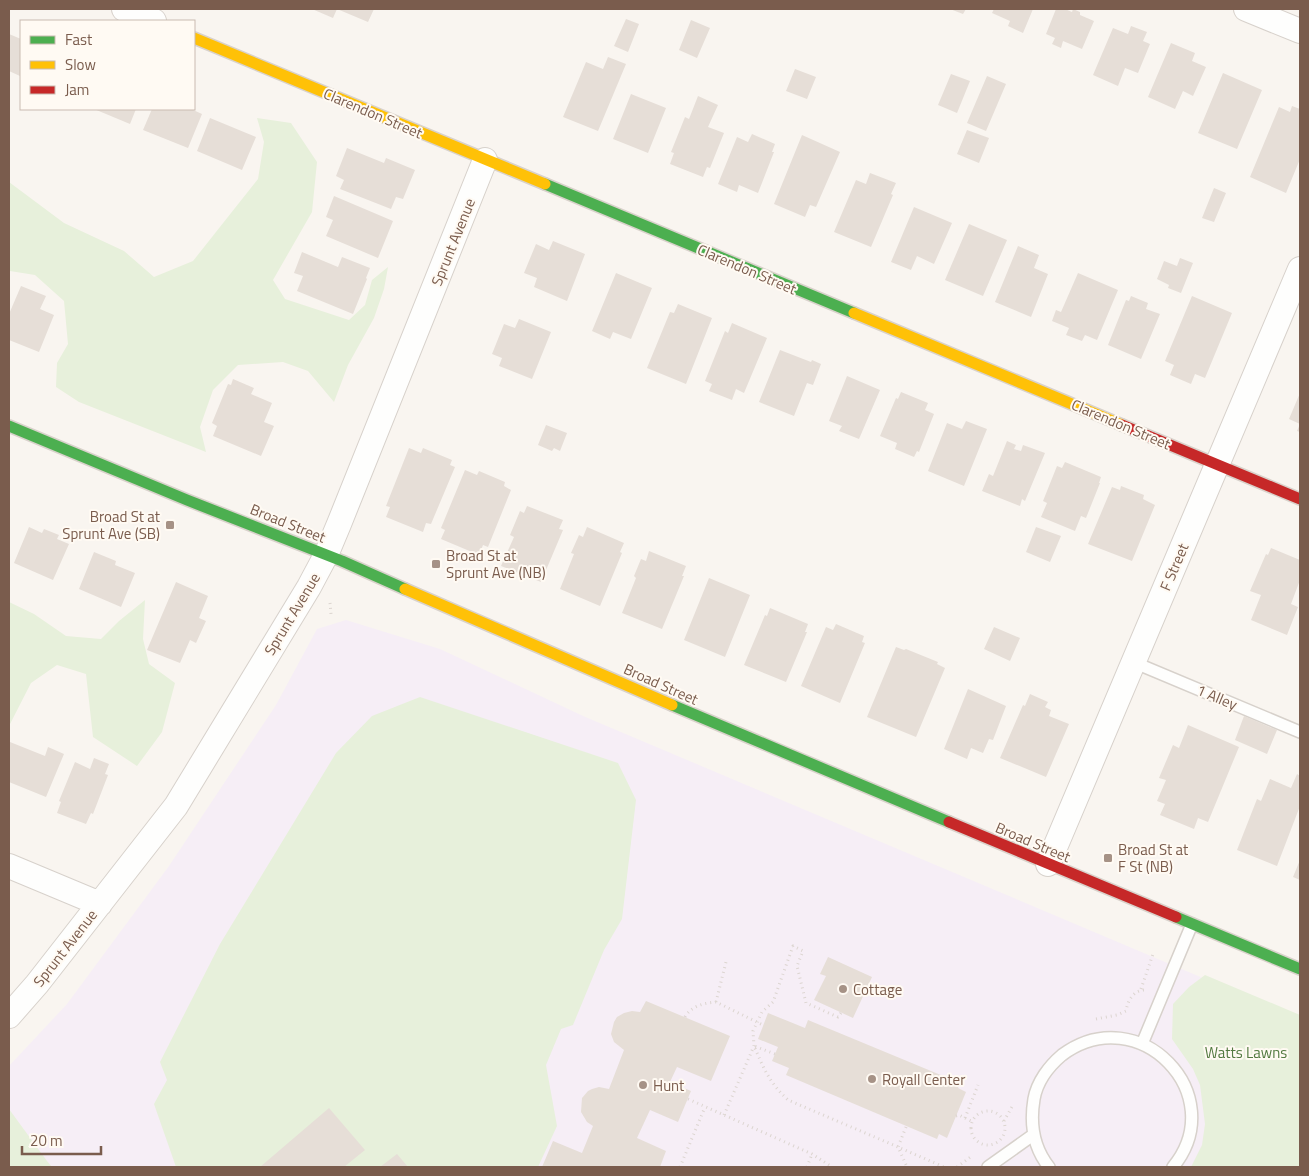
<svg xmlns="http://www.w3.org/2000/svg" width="1309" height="1176" font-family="'Titillium Web',sans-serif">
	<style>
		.education { fill: #f6eef6 }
		.green { fill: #e7f0db }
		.building { fill: #e6ded7 }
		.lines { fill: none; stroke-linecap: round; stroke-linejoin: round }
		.lane-casing { stroke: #d7d1cb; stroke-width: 14 }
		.street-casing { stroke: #d7d1cb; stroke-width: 26 }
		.fast-casing { stroke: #d9d2cb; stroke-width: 14 }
		.slow-casing { stroke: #d9d2cb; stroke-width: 14 }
		.jam-casing { stroke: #d9d2cb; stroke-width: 14 }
		.path { stroke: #dcd5d0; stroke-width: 3; stroke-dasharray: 1 4; stroke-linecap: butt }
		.lane { stroke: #fefefd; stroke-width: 11 }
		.street { stroke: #fefefd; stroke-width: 24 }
		.fast { stroke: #4caf50; stroke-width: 11 }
		.slow { stroke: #ffc107; stroke-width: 11 }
		.jam { stroke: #c62828; stroke-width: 11 }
		.poi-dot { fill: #a69286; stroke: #fffaf3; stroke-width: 2 }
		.labels { text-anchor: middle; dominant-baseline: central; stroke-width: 4; stroke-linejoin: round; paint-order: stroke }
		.street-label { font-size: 15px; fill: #7a5c4d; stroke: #fffaf3 }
		.poi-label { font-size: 15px; fill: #7a5c4d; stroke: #fffaf3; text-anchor: start }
		.park-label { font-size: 15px; fill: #537a41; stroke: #fffaf3 }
	</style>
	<rect width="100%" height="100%" fill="#f9f5f0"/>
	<path class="education" d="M346,620L440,649L583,716L1300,1019V1167H9V1066L67,1004L169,866L276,705L317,629Z"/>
	<path class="green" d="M257,118L291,123L317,162L312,212L273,280L285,299L349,320L365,305L372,280L388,267L384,289L374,318L348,365L334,402L308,371L283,362L238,365L213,390L200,427L206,452L79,402L56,387L57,363L68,344L64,301L35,275L10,271L9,182L64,223L124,251L154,277L193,261L258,179L264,142Z
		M145,600L143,639L149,664L175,683L162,732L137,766L93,737L86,674L57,665L31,683L9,726V602L34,614L66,636L101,639L119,621Z
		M420,697L618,763L636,800L622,919L604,950L573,1025L561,1029L546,1065L557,1126L538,1167H176L154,1104L167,1080L160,1062L220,944L336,753L372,716Z
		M1205,975L1300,1015V1167H1191L1202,1145L1205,1124L1200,1085L1193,1069L1172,1039L1173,1004L1189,987Z
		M9,1109L47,1161L52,1167H9Z"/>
	<path class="building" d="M312,9H374L368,22L337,9L333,18Z
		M950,9H966L963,14Z
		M994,9H1033L1023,33L1008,26L1010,21L992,13Z
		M1056,9H1065L1072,12L1073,9L1080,12V15L1094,21L1082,49L1063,41L1061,48L1052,44L1055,38L1046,34Z
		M626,19L639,24L628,52L614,46Z
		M691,20L710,28L697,58L679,50Z
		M1131,26L1147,32L1143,41L1150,44L1138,73L1125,68L1118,86L1093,75L1113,28L1128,34Z
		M9,34L21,39V72L20,76L9,71Z
		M1171,43L1195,53L1192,61L1206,67L1193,96L1183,91L1175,109L1148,97Z
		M608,57L626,64L598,131L563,117L586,62L603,69Z
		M795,69L816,77L807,99L786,91Z
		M1223,73L1262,90L1237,149L1198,133Z
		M951,74L970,81L957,113L938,105Z
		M987,76L1006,84L986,131L967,123Z
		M631,94L666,108L648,153L613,139Z
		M698,96L718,105L708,127L724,133L710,168L707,167L703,177L670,164L674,153L671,152L685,117L689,119Z
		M1292,106L1300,109V159L1286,193L1250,177L1279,107L1290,112Z
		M94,109H136L130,124Z
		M152,109H191L202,114L188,148L143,130Z
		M210,118L256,137L242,170L197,151Z
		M967,130L989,138L979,163L957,154Z
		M752,134L775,144L772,152H774L758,193L739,185L737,192L718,184L737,137L748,142Z
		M802,135L840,152L816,207L810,205L805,217L774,204Z
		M347,148L384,163L386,158L415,170L403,199L396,197L391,209L340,189L344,180L336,176Z
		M870,173L896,183L891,194L893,195L871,247L834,232L856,180L866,184Z
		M1214,188L1226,193L1214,222L1202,218Z
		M334,196L393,221L378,258L326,236L333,220L326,217Z
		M914,207L952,223L934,264L917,256L911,270L891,262Z
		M969,224L1007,240L983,296L945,280Z
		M553,241L585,254L567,301L534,287L537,278L524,273L536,244L549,250Z
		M1018,246L1039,255L1034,268L1048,274L1031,317L995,302Z
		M302,252L338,267L342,257L370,268L366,278L367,279L353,314L297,291L303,276L294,273Z
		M1180,258L1193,263L1181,293L1168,288L1169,285L1157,279L1164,261L1177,266Z
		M616,273L652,288L631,339L613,332L610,339L592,331Z
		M1078,273L1118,290L1097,340L1085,335L1082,341L1066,335L1069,328L1052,321L1056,310L1061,312Z
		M21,286L46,296L40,309L54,315L39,352L9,340V314Z
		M1131,296L1148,303L1146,309L1160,314L1141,359L1108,345L1126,300L1129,301Z
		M1192,296L1232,313L1205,378L1195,374L1191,384L1170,375L1174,365L1165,361Z
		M678,304L712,318L686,384L647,368L670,312L674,313Z
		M519,319L551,332L532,379L499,366L502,358L492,354L504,324L515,328Z
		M732,323L767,338L744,393L736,389L732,400L709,391L712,384L705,381L725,331L728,333Z
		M780,350L811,362L812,360L821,364L813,385L807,383L794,416L759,402Z
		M847,376L880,390L859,439L839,431L842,426L829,421Z
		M233,379L254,388L251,394L272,403L264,422L274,426L261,456L213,436L217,426L212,423L228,384L231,385Z
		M901,392L928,403L925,410L934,414L919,452L917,451L914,457L895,449L897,443L880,436L896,398L898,399Z
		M1300,393V432L1297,431L1300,424L1289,419Z
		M966,421L987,429L964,486L928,471L947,423L962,429Z
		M546,425L567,433L560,451L554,448L552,451L538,445Z
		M1007,441L1016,445L1014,449L1021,451L1023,445L1045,453L1025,501L1022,499L1020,506L982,491L989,474L993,476Z
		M409,448L421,453L423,448L452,460L450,465L455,467L431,524L426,523L423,532L386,517L390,507L386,506Z
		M1065,462L1101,477L1099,483H1100L1086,518L1081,516L1075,531L1041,517L1047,503L1043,501L1057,466L1062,468Z
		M465,470L477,475L479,471L505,482L504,486L511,490L488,547L483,545L479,555L441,539L445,530L441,528Z
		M1121,486L1144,495L1143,499L1155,505L1132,561L1088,544L1112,487L1120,490Z
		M527,506L563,520L559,529L563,530L541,582L501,566L514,537L510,535L520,511L524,513Z
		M29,527L42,533L44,529L59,535L57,539L69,544L53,580L14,563Z
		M587,527L624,543L620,552L622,553L600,606L560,589L574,554L571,553L579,535L583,537Z
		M1036,527L1061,536L1050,562L1026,552Z
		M1271,548L1300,560V580L1291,604L1298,607L1287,635L1251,620L1261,595L1250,591L1266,554L1268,555Z
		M649,551L686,566L682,576H684L662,629L622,613L636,578L634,576L641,559L646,561Z
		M94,552L116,561L115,565L135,573L121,607L79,589Z
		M709,578L750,595L725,657L684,640Z
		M176,582L208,596L199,618L206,621L196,643L190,640L180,663L147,650Z
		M770,608L808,624L805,632H807L786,682L744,665L765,615L767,616Z
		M836,624L864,636L862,642L865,643L840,703L801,686L826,627L833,630Z
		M994,627L1020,638L1010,661L984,649Z
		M896,647L904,650L906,649L938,662L937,664L945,668L916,737L867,717Z
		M968,689L1006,706L993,740L989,739L983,753L971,748L967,759L944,749Z
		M1030,694L1048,702L1045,707L1051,710L1049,716L1069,724L1046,777L1000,758L1023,705L1025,706Z
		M1244,716L1277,730L1267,754L1235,740Z
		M1188,725L1239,747L1208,822L1198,818L1194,829L1160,815L1165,804L1157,801L1166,780L1159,778L1173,745L1179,748Z
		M10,742L45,756L48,747L64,754L46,797L9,782Z
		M94,758L109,764L105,774L108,775L93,814L91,813L86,824L57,813L61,802L59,801L75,762L90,769Z
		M1297,774L1300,776V806L1277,866L1237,850L1257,799L1261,801L1270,779L1291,788Z
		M1300,860V880L1293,877Z
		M828,957L872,977L853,1018L814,1000L826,976L820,974Z
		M646,1001L730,1036L711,1081L677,1067L670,1082L691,1091L678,1122L650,1110L637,1138L666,1151L660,1167H542L553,1141L582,1153L593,1126L587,1122L581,1112L582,1098L588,1091L592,1089L599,1087L609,1089L624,1050L614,1042L611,1034L614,1022L617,1017L624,1013L632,1011L640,1012Z
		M768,1013L805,1028L808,1020L960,1083L958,1088L966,1092L947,1138L939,1134L937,1139L786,1075L789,1068L772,1061L778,1047L758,1039Z
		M329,1108L365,1150L344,1167H260Z
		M397,1154L408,1167H380Z"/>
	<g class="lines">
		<defs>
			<path id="lane" d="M1133,662L1300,732
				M1142,1044L1192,924
				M988,1167L1033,1135
				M1049,1167C1033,1147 1030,1123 1034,1099C1037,1082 1049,1066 1062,1055C1139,998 1232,1095 1173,1167"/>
			<path id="street" d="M124,9L154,21
				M1246,9L1300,31
				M1048,864L1300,269
				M9,866L100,904
				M9,1016L37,984L176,806L309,587L326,555L339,524L485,160"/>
			<path id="fast" d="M545,184L854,313
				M9,426L187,500L342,561L405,589
				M672,705L949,822
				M1176,917L1300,969"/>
			<path id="slow" d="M194,38L545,184
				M854,313L1122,425
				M405,589L672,705"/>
			<path id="jam" d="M1122,425L1300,499
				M949,822L1176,917"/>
		</defs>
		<use href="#lane" class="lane-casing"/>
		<use href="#street" class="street-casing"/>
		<use href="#fast" class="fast-casing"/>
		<use href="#slow" class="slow-casing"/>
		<use href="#jam" class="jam-casing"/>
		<path class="path" d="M330,603L331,614
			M1141,989L1153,954
			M716,1002L726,962
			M685,1017C691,1006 704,1003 716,1002L763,1025
			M1096,1019L1117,1015L1126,1011C1128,1000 1133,991 1144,990
			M775,1054L754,1046C764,1069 769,1082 788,1100L898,1147L907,1167
			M688,1099L812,1154L832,1167
			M971 1128a17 17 0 1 1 34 0a17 17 0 1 1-34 0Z
			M724,1115L754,1046L753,1031L762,1012L773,1002L793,946L803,951L797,966L806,1003L838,1017L841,1013
			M956,1116L959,1115L971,1121
			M965,1118L978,1085
			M1004,1121L1013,1105
			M906,1127L898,1147L944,1167
			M680,1167L705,1107
			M807,1167L812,1154
			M957,1167L972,1156"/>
		<use href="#lane" class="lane"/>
		<use href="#street" class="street"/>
		<use href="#fast" class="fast"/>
		<use href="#slow" class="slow"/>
		<use href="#jam" class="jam"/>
	</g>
	<g class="poi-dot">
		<rect x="165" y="520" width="10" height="10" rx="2.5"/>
		<rect x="431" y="559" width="10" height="10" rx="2.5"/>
		<rect x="1103" y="853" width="10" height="10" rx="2.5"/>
		<circle cx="843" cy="989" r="5"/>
		<circle cx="872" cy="1079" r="5"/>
		<circle cx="643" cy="1085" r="5"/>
	</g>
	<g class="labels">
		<g class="street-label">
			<text transform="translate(373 113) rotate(23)">Clarendon Street</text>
			<text transform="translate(453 242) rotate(-68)">Sprunt Avenue</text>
			<text transform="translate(747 269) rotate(23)">Clarendon Street</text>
			<text transform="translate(1121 424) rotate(23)">Clarendon Street</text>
			<text transform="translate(288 523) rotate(22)">Broad Street</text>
			<text transform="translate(1174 567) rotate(-67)">F Street</text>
			<text transform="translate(292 614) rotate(-59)">Sprunt Avenue</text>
			<text transform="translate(661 684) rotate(24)">Broad Street</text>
			<text transform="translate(1217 697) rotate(23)">1 Alley</text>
			<text transform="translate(1033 842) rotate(23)">Broad Street</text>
			<text transform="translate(65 948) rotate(-52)">Sprunt Avenue</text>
		</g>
		<g class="poi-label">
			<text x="160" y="516" text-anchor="end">Broad St at<tspan x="160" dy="17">Sprunt Ave (SB)</tspan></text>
			<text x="446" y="555">Broad St at<tspan x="446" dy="17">Sprunt Ave (NB)</tspan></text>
			<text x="1118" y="849">Broad St at<tspan x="1118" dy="17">F St (NB)</tspan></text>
			<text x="853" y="989">Cottage</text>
			<text x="882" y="1079">Royall Center</text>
			<text x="653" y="1085">Hunt</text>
		</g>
		<g class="park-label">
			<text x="1246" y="1052">Watts Lawns</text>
		</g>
	</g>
	<rect width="1309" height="1176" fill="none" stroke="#7a5c4d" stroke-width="20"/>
	<rect x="20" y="20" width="175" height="90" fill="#fffaf3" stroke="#cabbb1"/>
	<rect x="30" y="36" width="25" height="8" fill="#4caf50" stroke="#cabbb1"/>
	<text x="65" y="45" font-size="15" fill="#7a5c4d">Fast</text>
	<rect x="30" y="61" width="25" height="8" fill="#ffc107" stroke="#cabbb1"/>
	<text x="65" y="70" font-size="15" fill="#7a5c4d">Slow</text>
	<rect x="30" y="86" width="25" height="8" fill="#c62828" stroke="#cabbb1"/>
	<text x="65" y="95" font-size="15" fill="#7a5c4d">Jam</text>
	<path d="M22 1146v8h79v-8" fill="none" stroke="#7a5c4d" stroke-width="2.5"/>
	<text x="30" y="1146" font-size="15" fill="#7a5c4d" stroke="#fffaf3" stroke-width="4" paint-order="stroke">20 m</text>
</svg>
